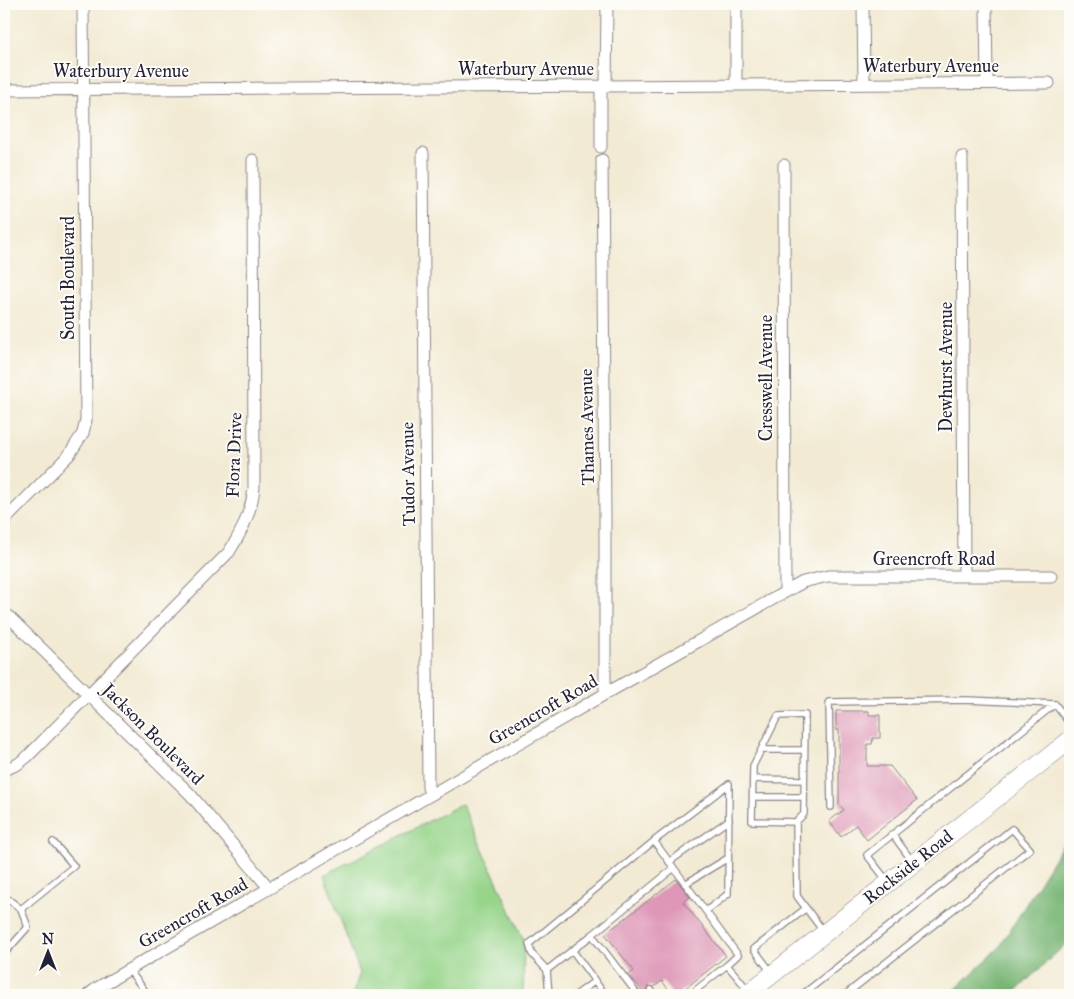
<svg xmlns="http://www.w3.org/2000/svg" width="1074" height="999" font-family="'IM FELL Great Primer',serif">
	<style>
		.green { fill: #95d489; stroke: #5c7b62 }
		.forest { fill: #78b675; stroke: #4d6c58 }
		.building { fill: #de97b7 }
		.lines { fill: none; stroke-linecap: round; stroke-linejoin: round }
		.lane-casing { stroke: #8a8687; stroke-width: 8 }
		.street-casing { stroke: #8a8687; stroke-width: 13 }
		.primary-casing { stroke: #8a8687; stroke-width: 19 }
		.lane { stroke: #fff; stroke-width: 5.5 }
		.street { stroke: #fff; stroke-width: 11 }
		.primary { stroke: #fff; stroke-width: 18 }
		.labels { text-anchor: middle; dominant-baseline: central; stroke-width: 4; stroke-linejoin: round; paint-order: stroke }
		.street-label { font-size: 18px; fill: #22223b; stroke: #fdfcf7 }
	</style>
	<rect width="100%" height="100%" fill="#fdfcf7"/>
	<filter id="ink" filterUnits="userSpaceOnUse"><feTurbulence type="fractalNoise" baseFrequency=".02" numOctaves="2"/><feDisplacementMap in="SourceGraphic" scale="10" xChannelSelector="R" yChannelSelector="G"/><feConvolveMatrix kernelMatrix="1 2 1 2 8 2 1 2 1" color-interpolation-filters="sRGB"/></filter>
	<filter id="wash" filterUnits="userSpaceOnUse"><feTurbulence type="fractalNoise" baseFrequency=".0096" numOctaves="4" result="noise"/><feDisplacementMap in="SourceGraphic" scale="20" xChannelSelector="R" yChannelSelector="G"/><feGaussianBlur stdDeviation="1.12" result="paint"/><feColorMatrix in="noise" values="0 0 0 0 0 0 0 0 0 0 0 0 0 0 0 0 0 1.4 0 .05"/><feComposite in="paint" operator="in"/></filter>
	<g filter="url(#wash)">
		<rect width="100%" height="100%" fill="#f2ead3"/>
		<path class="green" d="M462,804L524,941L523,995H352L360,973L324,875Z"/>
		<path class="forest" d="M1070,839V940L1012,995H949L999,948L1065,841Z"/>
		<g id="blocks">
			<path class="building" d="M836,711H869V715H880V738H873L872,744H867V766H890L917,800L867,840L856,825L841,837L829,821L844,810L839,804V730H836Z
				M676,879L690,897L683,902L726,956L677,995H673L662,981L654,987L648,986L647,989V992L645,994L629,975L634,971L605,934Z"/>
		</g>
	</g>
	<g filter="url(#ink)">
		<use href="#blocks" fill-opacity="0" stroke="#8a8687" stroke-width="1"/>
		<g class="lines">
			<defs>
				<path id="lane" d="M762,750H804
					M753,779L804,780
					M753,797H804
					M831,807L829,702L967,700L1055,704L1070,724
					M796,822L752,821L753,766L778,716L805,715L804,814L796,822L797,896L823,931
					M893,835L912,861
					M654,841L729,784L728,894L706,911
					M669,862L729,820
					M888,882L867,855L1055,704
					M685,884L728,858
					M4,896L21,909L28,927L4,954
					M21,909L74,866L53,842
					M592,935L674,868
					M572,950L595,981
					M129,970L148,995
					M547,970L592,935L638,995
					M771,972L754,949L805,909
					M651,990L655,995
					M549,995L547,970L532,954L529,944L654,841L738,955L727,965
					M576,995L595,981L605,995
					M700,995L696,990L727,965L749,991
					M802,995L1012,829L1030,849L845,995"/>
				<path id="street" d="M736,4V84
					M863,4L864,84
					M986,4L987,83
					M601,86V147
					M606,86L607,4
					M4,90L1049,83
					M423,153L428,787L430,795
					M962,157L964,576
					M602,160L605,517V694
					M784,165L785,591
					M4,521L69,455L83,433L86,420L83,4
					M4,612L190,794L269,888
					M4,770L18,764L28,756L229,552C242,532 252,511 254,487L253,160
					M88,995L97,988L605,694L803,582L828,576H1051"/>
				<path id="primary" d="M746,995L1070,740"/>
			</defs>
			<use href="#lane" class="lane-casing"/>
			<use href="#street" class="street-casing"/>
			<use href="#primary" class="primary-casing"/>
			<use href="#lane" class="lane"/>
			<use href="#street" class="street"/>
			<use href="#primary" class="primary"/>
		</g>
	</g>
	<g class="labels">
		<g class="street-label">
			<text x="931" y="66">Waterbury Avenue</text>
			<text x="526" y="69">Waterbury Avenue</text>
			<text x="121" y="71">Waterbury Avenue</text>
			<text transform="translate(68 278) rotate(-90)">South Boulevard</text>
			<text transform="translate(946 367) rotate(-90)">Dewhurst Avenue</text>
			<text transform="translate(766 378) rotate(-90)">Cresswell Avenue</text>
			<text transform="translate(587 427) rotate(-91)">Thames Avenue</text>
			<text transform="translate(234 455) rotate(-88)">Flora Drive</text>
			<text transform="translate(408 474) rotate(-91)">Tudor Avenue</text>
			<text x="934" y="559">Greencroft Road</text>
			<text transform="translate(543 710) rotate(-30)">Greencroft Road</text>
			<text transform="translate(153 734) rotate(45)">Jackson Boulevard</text>
			<text transform="translate(908 867) rotate(-38)">Rockside Road</text>
			<text transform="translate(193 913) rotate(-30)">Greencroft Road</text>
		</g>
	</g>
	<rect width="1074" height="999" fill="none" stroke="#fdfcf7" stroke-width="20"/>
	<g transform="translate(48 952)" stroke="#fdfcf7" stroke-width="4" paint-order="stroke">
	<path d="M0-4L9 19L0 12L-9 19Z" fill="#22223b"/>
	<text y="-8" font-size="14" font-weight="bold" text-anchor="middle" fill="#22223b">N</text>
	</g>
</svg>
